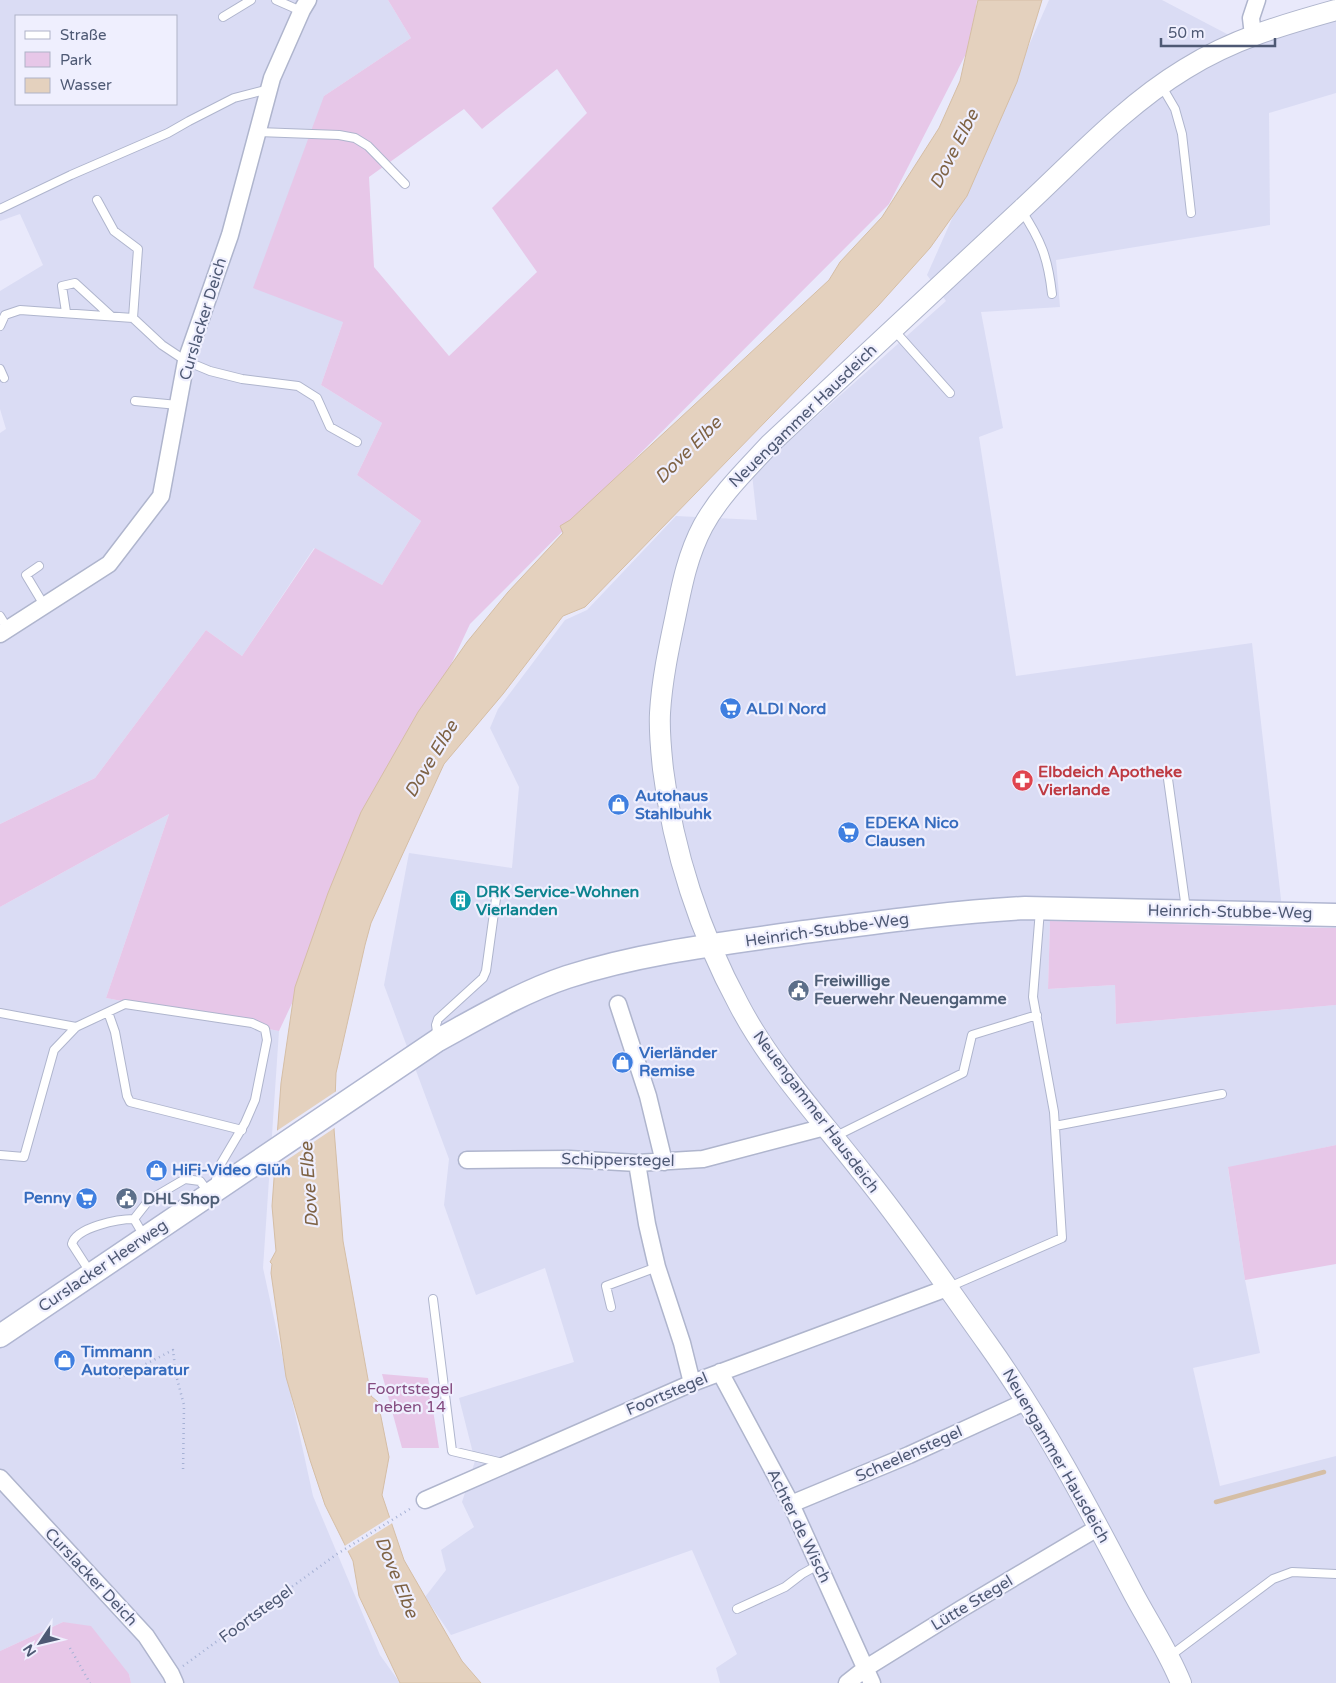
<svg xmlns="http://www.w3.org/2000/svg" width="1336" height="1683" font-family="'Varela Round',sans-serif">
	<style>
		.residential { fill: #dadcf4; fill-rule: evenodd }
		.green { fill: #e7c7e8; fill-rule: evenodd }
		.water { fill: #e4d1be; stroke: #d5bea5 }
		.pier { fill: #e9e9fb }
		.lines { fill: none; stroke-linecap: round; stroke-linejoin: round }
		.stream { stroke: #d5bea5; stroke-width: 4.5 }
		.service-casing { stroke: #afb5cd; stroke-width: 10 }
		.minor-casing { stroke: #afb5cd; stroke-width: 19 }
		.tertiary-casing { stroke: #afb5cd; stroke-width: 22 }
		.secondary-casing { stroke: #b0b6d1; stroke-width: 25 }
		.path { stroke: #a5b1d4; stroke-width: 2.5; stroke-dasharray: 1 4; stroke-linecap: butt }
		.service { stroke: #fff; stroke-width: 8 }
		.minor { stroke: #fff; stroke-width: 16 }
		.tertiary { stroke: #fff; stroke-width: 20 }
		.secondary { stroke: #fff; stroke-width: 22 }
		.labels { text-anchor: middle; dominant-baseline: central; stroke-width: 4.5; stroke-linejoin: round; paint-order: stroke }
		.street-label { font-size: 16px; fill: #4e5974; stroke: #efeffe }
		.shop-label { font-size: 16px; font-weight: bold; fill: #366cbe; stroke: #efeffe; text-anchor: start }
		.health-label { font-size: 16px; font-weight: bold; fill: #be3a42; stroke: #efeffe; text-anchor: start }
		.culture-label { font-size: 16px; font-weight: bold; fill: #0d838f; stroke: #efeffe; text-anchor: start }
		.service-label { font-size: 16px; font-weight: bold; fill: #4e5e75; stroke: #efeffe; text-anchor: start }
		.park-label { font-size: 16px; fill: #854c81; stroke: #efeffe }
		.water-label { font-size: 18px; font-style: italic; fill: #7f6345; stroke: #efeffe }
	</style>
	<rect width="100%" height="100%" fill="#e9e9fb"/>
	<path class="residential" d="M0,0H388L411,38L324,96L343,322L321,385L382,423L357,475L421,521L382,585L314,548L242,656L206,630L95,778L0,824V433L6,429L0,409V291L43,265L20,214L0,221ZM16,16H176V104H16Z
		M1049,0H1162L1248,45L1336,19V93L1269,113L1270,225L1056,260L1060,307L981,312L1003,428L979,437L1016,676L1252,643L1284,926L1050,921L1048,989L1115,985L1116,1024L1336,1005V1145L1228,1168L1245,1280L1260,1353L1193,1368L1220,1486L1336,1456V1683H720L716,1668L737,1654L692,1550L451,1635L425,1597L446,1570L441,1550L474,1527L462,1502L475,1461L459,1398L574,1362L545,1268L476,1295L444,1205L449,1159L384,985L409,853L512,868L519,787L490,728L498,709L565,620L587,610L676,516L757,520L752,474L946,301L927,275Z
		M169,814L106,998L279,1031L263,1268L313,1496L380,1655L400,1683H131L129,1674L63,1622L0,1651V907Z"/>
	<path class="green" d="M388,0H977L971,44L889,204L470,624L279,1031L106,998L169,814L0,907V824L95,778L206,630L242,656L315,548L382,585L421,521L357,475L382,423L321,385L343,322L253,288L324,96L411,38ZM557,69L587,113L492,208L537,272L449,356L374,267L369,177L464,109L482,129Z
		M1050,921L1336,928V1005L1116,1024L1115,985L1048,989Z
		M1336,1145V1264L1245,1280L1228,1167Z
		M382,1374L428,1378L439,1448H402Z
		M63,1622L91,1626L129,1674L131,1683H0V1651Z"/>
	<path class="water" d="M978,0H1042L1017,82L967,196L930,248L878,306L585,607L563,616L503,694L444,764L371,923L365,945L336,1073L334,1129L343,1241L371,1396L378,1402L389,1457L382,1495L404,1560L462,1661L481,1683H400L359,1596L353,1561L325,1505L310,1460L286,1377L271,1273L272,1264L270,1262L276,1251L272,1206L281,1083L295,987L328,893L361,812L418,712L467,642L508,592L563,533L560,526L570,520L829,280L840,262L882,217L939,128L960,81Z"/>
	<path class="pier" d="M338,1090L336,1127L272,1170L275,1132Z
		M392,1516L394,1522L346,1552L343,1547Z"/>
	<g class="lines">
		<path class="stream" d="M1216,1502L1324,1472"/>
		<defs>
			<path id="service" d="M276,0L301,11
				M223,17L251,0
				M1161,85L1175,109L1182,134L1191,213
				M258,132L339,135L355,138L368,146L405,184
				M97,200L114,231L138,249L133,318
				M0,209L71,175L168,133L189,121L234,98L269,89
				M1021,210C1041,240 1048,258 1052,294
				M66,312L62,286L75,283L111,316
				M0,326L5,315L20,310L133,318L162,345L186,361L210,371L242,379L298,386L317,398L330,427L357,442
				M893,329L950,393
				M0,369L4,378
				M135,401L178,405
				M39,566L26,575L44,605
				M0,616L8,629
				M1168,779L1186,909
				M108,1012L115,1032L127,1096L130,1102L242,1130
				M0,1013L76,1027
				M438,1038L436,1025L438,1019L483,978L486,971L497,891
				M1055,1126L1222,1094
				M834,1137L963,1073L972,1035L1037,1015
				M0,1155L24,1157L54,1050L76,1027L125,1004L252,1023L265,1029L267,1040L255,1100L245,1123L219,1167L215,1184
				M134,1219L149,1200L185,1179L200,1181L209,1193
				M90,1272L72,1244C76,1227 119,1219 134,1219L144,1236
				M949,1287L1062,1238L1054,1112L1033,997L1040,910
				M433,1299L452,1451L503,1463
				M611,1307L606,1286L657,1267
				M737,1609L785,1587L802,1574L818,1565
				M1170,1656L1273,1579L1292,1572L1336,1574"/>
			<path id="minor" d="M1253,35L1251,18L1257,0
				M0,634L109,564L161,496L186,361L230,235L272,78L302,10L308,0
				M618,1004L648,1096L664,1162
				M467,1160L569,1159L637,1163L703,1159L825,1127
				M637,1163L647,1224L657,1267L682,1343L692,1383
				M720,1372L791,1504L872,1683
				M0,1478L146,1636L171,1674L175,1683
				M425,1500L692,1383L947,1288
				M791,1504L909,1455L1027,1401
				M847,1683L866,1668L961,1609L1099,1527"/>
			<path id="tertiary" d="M1181,1683C1168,1650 1147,1620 1131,1589C1087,1505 1042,1420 987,1343C946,1286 906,1226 861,1171C819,1117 771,1066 739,1005C700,933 673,851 663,769C661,750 659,732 660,713C662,679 669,647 676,614C682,584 688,554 703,526C720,495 746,470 770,444C854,366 938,288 1022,209C1074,161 1124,106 1185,69C1233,39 1282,25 1336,10"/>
			<path id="secondary" d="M0,1336L438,1040C480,1017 522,992 567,977C641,953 719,944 797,933C873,923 949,912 1025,908L1336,915"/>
		</defs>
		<use href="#service" class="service-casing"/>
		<use href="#minor" class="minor-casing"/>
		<use href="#tertiary" class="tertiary-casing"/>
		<use href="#secondary" class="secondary-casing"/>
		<path class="path" d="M119,1378L173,1350L176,1375L184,1405L183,1473
			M70,1648L90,1683
			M183,1666L337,1554L413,1507"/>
		<use href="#service" class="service"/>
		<use href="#minor" class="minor"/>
		<use href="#tertiary" class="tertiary"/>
		<use href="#secondary" class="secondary"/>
	</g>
	<defs>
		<symbol id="supermarket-disc" viewBox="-11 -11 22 22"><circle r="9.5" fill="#3f7fe0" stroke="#efeffe"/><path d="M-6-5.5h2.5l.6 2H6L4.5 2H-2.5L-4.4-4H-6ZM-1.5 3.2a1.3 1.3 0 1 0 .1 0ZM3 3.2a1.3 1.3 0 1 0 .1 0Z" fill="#fff"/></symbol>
		<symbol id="pharmacy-disc" viewBox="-11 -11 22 22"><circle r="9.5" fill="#e0444e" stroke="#efeffe"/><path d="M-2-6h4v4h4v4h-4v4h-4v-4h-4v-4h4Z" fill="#fff"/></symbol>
		<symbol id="shop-disc" viewBox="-11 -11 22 22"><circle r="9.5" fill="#3f7fe0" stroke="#efeffe"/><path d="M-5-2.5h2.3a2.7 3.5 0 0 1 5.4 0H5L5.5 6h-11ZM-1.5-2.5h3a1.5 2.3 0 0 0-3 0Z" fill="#fff"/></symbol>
		<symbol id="building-disc" viewBox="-11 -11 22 22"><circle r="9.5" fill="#0f9aa8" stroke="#efeffe"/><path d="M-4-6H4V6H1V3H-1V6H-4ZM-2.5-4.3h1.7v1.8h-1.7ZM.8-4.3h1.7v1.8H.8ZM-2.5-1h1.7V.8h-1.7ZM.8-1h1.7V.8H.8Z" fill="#fff"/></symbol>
		<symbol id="civic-disc" viewBox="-11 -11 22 22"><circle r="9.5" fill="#5c6f8a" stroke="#efeffe"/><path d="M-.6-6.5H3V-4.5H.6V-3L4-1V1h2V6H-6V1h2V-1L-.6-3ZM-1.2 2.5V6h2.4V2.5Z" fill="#fff"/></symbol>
	</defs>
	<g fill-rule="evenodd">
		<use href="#supermarket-disc" x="718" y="696" width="25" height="25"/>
		<use href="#pharmacy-disc" x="1010" y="768" width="25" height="25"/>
		<use href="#shop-disc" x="606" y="792" width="25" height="25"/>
		<use href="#supermarket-disc" x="836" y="820" width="25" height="25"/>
		<use href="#building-disc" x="448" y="888" width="25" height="25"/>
		<use href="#civic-disc" x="786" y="978" width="25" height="25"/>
		<use href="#shop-disc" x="610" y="1050" width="25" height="25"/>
		<use href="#shop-disc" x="144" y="1158" width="25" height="25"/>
		<use href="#supermarket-disc" x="74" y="1186" width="25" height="25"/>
		<use href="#civic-disc" x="114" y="1186" width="25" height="25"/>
		<use href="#shop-disc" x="52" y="1348" width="25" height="25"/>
	</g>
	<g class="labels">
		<g class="street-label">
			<text transform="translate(203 319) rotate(-73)">Curslacker Deich</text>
			<text transform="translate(803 416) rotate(-44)">Neuengammer Hausdeich</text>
			<text transform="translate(1230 912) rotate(1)">Heinrich-Stubbe-Weg</text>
			<text transform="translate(827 930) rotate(-8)">Heinrich-Stubbe-Weg</text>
			<text transform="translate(816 1112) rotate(53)">Neuengammer Hausdeich</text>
			<text transform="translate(618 1160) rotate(1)">Schipperstegel</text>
			<text transform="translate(103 1266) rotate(-34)">Curslacker Heerweg</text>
			<text transform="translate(667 1394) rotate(-23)">Foortstegel</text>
			<text transform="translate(909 1454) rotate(-24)">Scheelenstegel</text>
			<text transform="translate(1056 1456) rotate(60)">Neuengammer Hausdeich</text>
			<text transform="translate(799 1526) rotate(64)">Achter de Wisch</text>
			<text transform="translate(91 1577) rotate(47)">Curslacker Deich</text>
			<text transform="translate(972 1603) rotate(-31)">Lütte Stegel</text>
			<text transform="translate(256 1614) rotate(-36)">Foortstegel</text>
		</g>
		<g class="shop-label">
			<text x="746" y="709">ALDI Nord</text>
			<text x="635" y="796">Autohaus<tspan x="635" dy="18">Stahlbuhk</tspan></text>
			<text x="865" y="823">EDEKA Nico<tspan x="865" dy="18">Clausen</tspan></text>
			<text x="639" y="1053">Vierländer<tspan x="639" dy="18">Remise</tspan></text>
			<text x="172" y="1170">HiFi-Video Glüh</text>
			<text x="71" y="1198" text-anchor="end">Penny</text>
			<text x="81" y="1352">Timmann<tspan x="81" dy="18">Autoreparatur</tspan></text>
		</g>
		<g class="health-label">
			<text x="1038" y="772">Elbdeich Apotheke<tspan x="1038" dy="18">Vierlande</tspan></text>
		</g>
		<g class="culture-label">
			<text x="476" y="892">DRK Service-Wohnen<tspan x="476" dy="18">Vierlanden</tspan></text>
		</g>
		<g class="service-label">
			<text x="814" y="981">Freiwillige<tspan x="814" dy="18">Feuerwehr Neuengamme</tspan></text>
			<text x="143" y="1199">DHL Shop</text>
		</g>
		<g class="park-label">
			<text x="410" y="1389">Foortstegel<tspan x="410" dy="18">neben 14</tspan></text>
		</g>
		<g class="water-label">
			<text transform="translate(954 149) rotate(-63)">Dove Elbe</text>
			<text transform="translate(688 450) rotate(-45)">Dove Elbe</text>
			<text transform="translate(431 759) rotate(-59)">Dove Elbe</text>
			<text transform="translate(309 1185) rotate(-94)">Dove Elbe</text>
			<text transform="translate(397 1577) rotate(68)">Dove Elbe</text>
		</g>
	</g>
	<rect x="15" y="15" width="162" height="90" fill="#efeffe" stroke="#afb3c7"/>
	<rect x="25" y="31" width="25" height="8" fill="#ffffff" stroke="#afb3c7"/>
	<text x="60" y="40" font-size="15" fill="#4e5974">Straße</text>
	<rect x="25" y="52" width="25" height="15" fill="#e7c7e8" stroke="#afb3c7"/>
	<text x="60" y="65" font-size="15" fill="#4e5974">Park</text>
	<rect x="25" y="78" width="25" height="15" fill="#e4d1be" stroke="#afb3c7"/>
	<text x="60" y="90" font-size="15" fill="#4e5974">Wasser</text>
	<g transform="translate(40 1643) rotate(235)" stroke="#efeffe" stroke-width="4" paint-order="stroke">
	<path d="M0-4L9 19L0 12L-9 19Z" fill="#4e5974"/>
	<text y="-8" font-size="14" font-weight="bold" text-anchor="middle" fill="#4e5974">N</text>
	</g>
	<path d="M1161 38v8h114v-8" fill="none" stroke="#4e5974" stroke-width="2.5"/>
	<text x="1168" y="38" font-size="15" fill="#4e5974" stroke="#efeffe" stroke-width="4" paint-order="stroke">50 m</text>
</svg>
